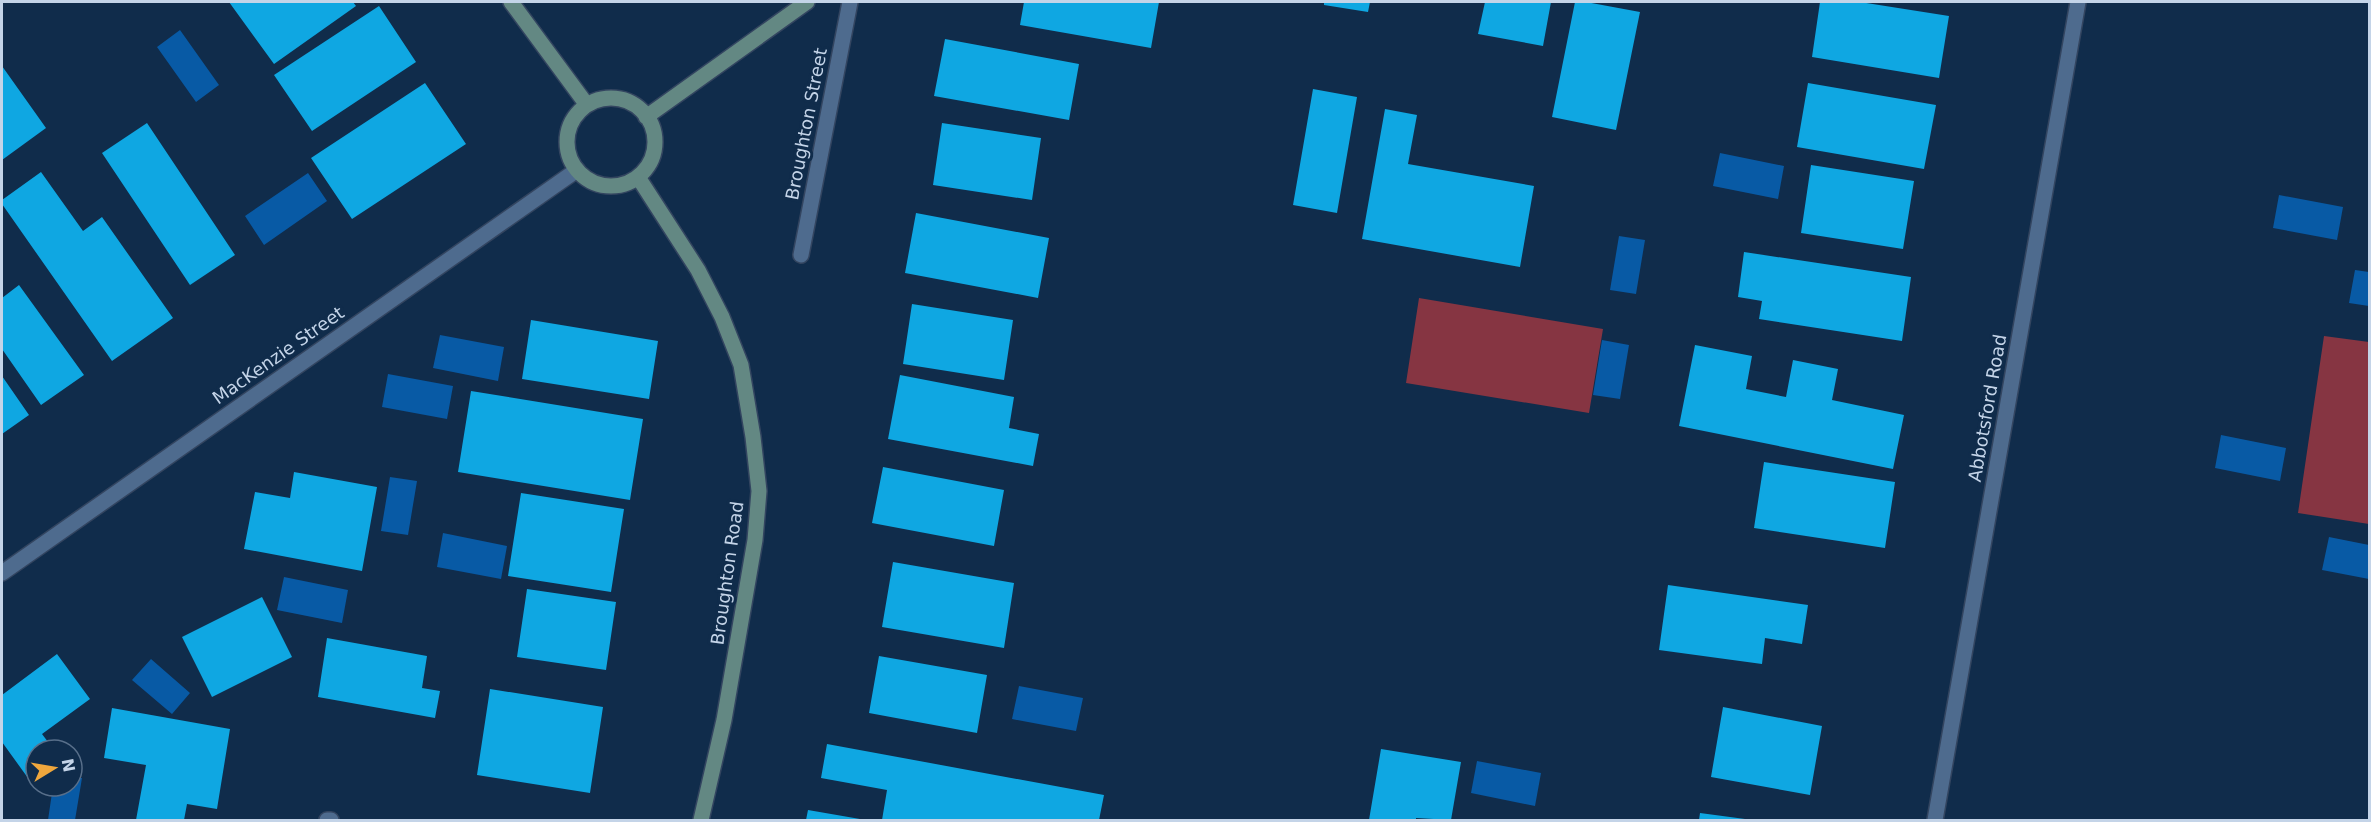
<svg xmlns="http://www.w3.org/2000/svg" width="2371" height="822" font-family="'DejaVu Sans',sans-serif">
	<style>
		.green { fill: #863542 }
		.water { fill: #085aa5 }
		.building { fill: #0fa7e2 }
		.lines { fill: none; stroke-linecap: round; stroke-linejoin: round }
		.street-casing { stroke: #334560; stroke-width: 18 }
		.secondary-casing { stroke: #334560; stroke-width: 18 }
		.street { stroke: #4e6b8e; stroke-width: 15 }
		.secondary { stroke: #638883; stroke-width: 15 }
		.labels { text-anchor: middle; dominant-baseline: central; stroke-width: 6; stroke-linejoin: round; paint-order: stroke }
		.street-label { font-size: 18px; fill: #c4d4e8; stroke: #102c4b }
	</style>
	<rect width="100%" height="100%" fill="#102c4b"/>
	<path class="green" d="M1419,298L1603,329L1589,413L1406,383Z
		M2324,336L2369,342V524L2298,513Z"/>
	<path class="water" d="M180,30L219,85L196,102L157,47Z
		M1720,153L1784,166L1778,199L1713,186Z
		M308,173L327,201L264,245L245,216Z
		M2279,195L2343,207L2337,240L2273,228Z
		M1619,236L1645,240L1636,294L1610,290Z
		M2355,270L2369,272V306L2349,303Z
		M440,335L504,347L498,381L433,368Z
		M1602,340L1629,345L1620,399L1593,395Z
		M388,374L453,386L447,419L382,407Z
		M2221,435L2286,448L2280,481L2215,468Z
		M390,477L417,481L408,535L381,531Z
		M443,533L507,546L501,579L437,567Z
		M2329,537L2369,545V579L2322,570Z
		M284,577L348,590L342,623L277,610Z
		M151,659L190,693L172,714L132,680Z
		M1019,686L1083,698L1076,731L1012,719Z
		M1477,761L1541,773L1535,806L1471,793Z
		M72,777L82,778L75,820H48L53,786H72Z"/>
	<path class="building" d="M229,2H353L356,6L274,64Z
		M1024,2H1159L1151,48L1020,25Z
		M1324,2H1370L1368,12L1324,5Z
		M1485,2H1551L1543,46L1478,34Z
		M1575,2H1586L1640,12L1616,130L1552,117Z
		M1820,2H1860L1949,16L1939,78L1812,57Z
		M379,6L416,62L312,131L274,75Z
		M945,39L1079,64L1069,120L934,96Z
		M2,66L46,128L2,160Z
		M425,83L466,144L352,219L311,158Z
		M1808,83L1936,105L1924,169L1797,147Z
		M1313,89L1357,97L1337,213L1293,205Z
		M1385,109L1417,115L1408,164L1534,186L1520,267L1362,239Z
		M147,123L235,255L190,285L102,153Z
		M942,123L1041,138L1032,200L933,185Z
		M1811,165L1914,181L1903,249L1801,233Z
		M41,172L83,231L102,217L173,318L112,361L2,204V200Z
		M916,213L1049,238L1038,298L905,273Z
		M1744,252L1911,277L1902,341L1759,319L1762,301L1738,297Z
		M19,285L84,375L41,405L2,349V298Z
		M912,304L1013,320L1004,380L903,364Z
		M531,320L658,341L649,399L522,379Z
		M1695,345L1752,356L1746,389L1786,397L1793,360L1838,369L1832,400L1904,415L1893,469L1679,426Z
		M900,375L1014,397L1009,428L1039,434L1033,466L888,439Z
		M2,376L29,415L2,434Z
		M471,391L643,419L630,500L458,472Z
		M1764,462L1895,482L1885,548L1754,528Z
		M883,467L1004,490L994,546L872,523Z
		M294,472L377,487L362,571L244,549L255,492L290,498Z
		M521,493L624,509L611,592L508,576Z
		M893,562L1014,583L1004,648L882,627Z
		M1668,585L1808,605L1802,644L1765,638L1762,664L1659,650Z
		M527,589L616,602L606,670L517,657Z
		M262,597L292,657L212,697L182,637Z
		M327,638L427,656L422,688L440,691L435,718L318,697Z
		M57,654L90,699L42,734L54,750H36V783L33,785L2,742V695Z
		M879,656L987,675L977,733L869,713Z
		M490,689L603,707L590,793L477,775Z
		M1723,707L1822,726L1810,795L1711,777Z
		M112,708L230,729L217,809L187,804L184,820H136L146,765L104,758Z
		M827,744L1104,795L1099,820H882L887,790L821,778Z
		M1381,749L1461,762L1451,820L1416,818V820H1369Z
		M808,810L860,819V820H806Z
		M1700,813L1745,819V820H1699Z"/>
	<g class="lines">
		<defs>
			<path id="street" d="M801,255L850,2
				M2,573L577,170
				M327,820H331
				M1935,820L2078,2"/>
			<path id="secondary" d="M511,2L587,105
				M567 142a44 44 0 1 1 88 0a44 44 0 1 1-88 0Z
				M646,117L807,2
				M638,177L698,270L722,317L741,365L753,437L759,491L755,540L724,720L701,820"/>
		</defs>
		<use href="#street" class="street-casing"/>
		<use href="#secondary" class="secondary-casing"/>
		<use href="#street" class="street"/>
		<use href="#secondary" class="secondary"/>
	</g>
	<g class="labels">
		<g class="street-label">
			<text transform="translate(806 124) rotate(-79)">Broughton Street</text>
			<text transform="translate(278 355) rotate(-35)">MacKenzie Street</text>
			<text transform="translate(1987 408) rotate(-80)">Abbotsford Road</text>
			<text transform="translate(727 573) rotate(-82)">Broughton Road</text>
		</g>
	</g>
	<rect width="2371" height="822" fill="none" stroke="#c4d4e8" stroke-width="6"/>
	<g transform="translate(54 768) rotate(79)"><circle r="28" fill="#102c4b" stroke="#586f8a" stroke-width="1.5"/>
	<path d="M0-4.5L10 22L0 15L-10 22Z" fill="#efa73d"/>
	<text y="-9" font-size="16" font-weight="bold" text-anchor="middle" fill="#c4d4e8">N</text>
	</g>
</svg>
